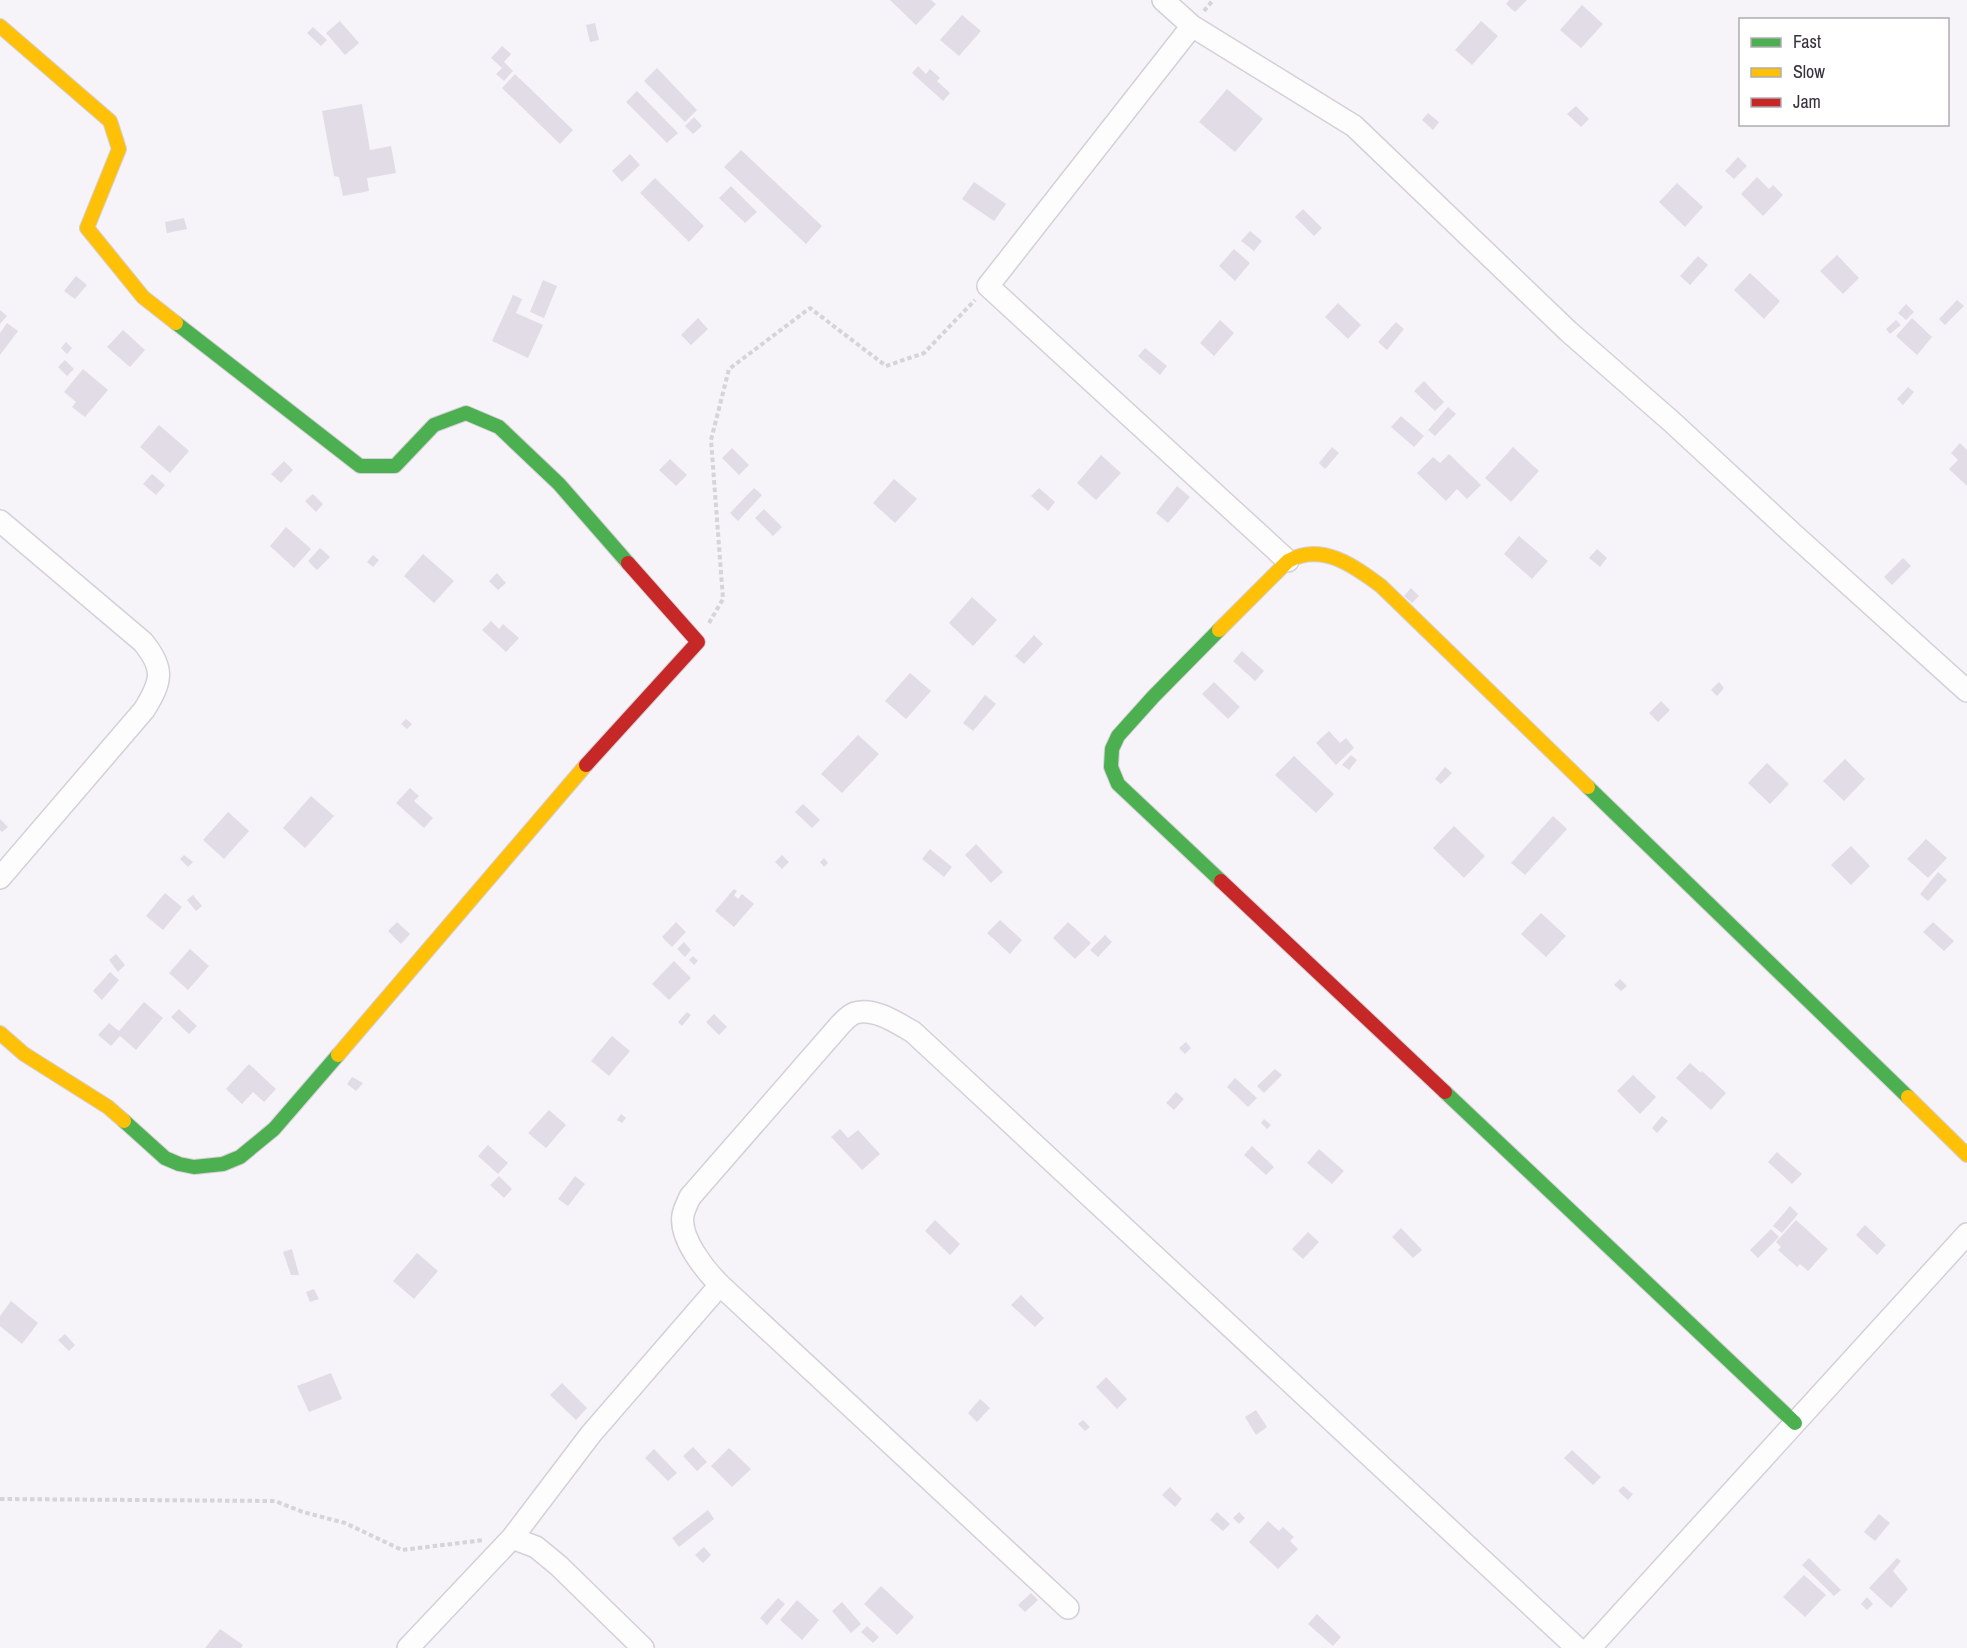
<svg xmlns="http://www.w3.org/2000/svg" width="1967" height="1648" font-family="'Archivo Narrow',sans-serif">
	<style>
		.building { fill: #e2dce7 }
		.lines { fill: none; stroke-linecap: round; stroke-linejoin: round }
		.street-casing { stroke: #d4d0d8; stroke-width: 24 }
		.fast-casing { stroke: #d4d0d8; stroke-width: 16 }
		.slow-casing { stroke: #d4d0d8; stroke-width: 16 }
		.jam-casing { stroke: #d4d0d8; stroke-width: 16 }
		.path { stroke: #d6d4d6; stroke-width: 4; stroke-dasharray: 4.5 3; stroke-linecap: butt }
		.street { stroke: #fefdfe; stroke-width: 21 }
		.fast { stroke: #4caf50; stroke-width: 14 }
		.slow { stroke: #ffc107; stroke-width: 14 }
		.jam { stroke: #c62828; stroke-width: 14 }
	</style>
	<rect width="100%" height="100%" fill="#f6f3f9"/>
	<path class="building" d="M890,0H931L936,4L916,25Z
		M1509,0H1527L1515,12L1506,4Z
		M1582,5L1603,24L1581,48L1560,30Z
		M962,15L981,31L959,56L940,40Z
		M340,21L359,43L345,55L326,33Z
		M1481,21L1498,36L1472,65L1455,50Z
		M595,23L599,40L590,42L586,25Z
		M313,27L327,40L321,46L307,33Z
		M502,46L511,54L504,62L513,71L504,81L496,74L502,68L491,58Z
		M918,66L926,74L930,69L940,78L937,81L950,93L943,101L912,73Z
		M657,68L697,110L685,122L644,81Z
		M515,74L573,130L560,144L502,88Z
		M1227,89L1263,119L1235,152L1199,122Z
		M637,91L678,133L667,143L626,102Z
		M362,104L370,150L391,146L396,173L367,178L369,191L343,196L339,177L334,176L322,111Z
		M1576,106L1589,119L1581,127L1567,114Z
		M1428,113L1439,122L1433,130L1422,120Z
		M694,117L702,126L693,134L685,126Z
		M741,150L822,226L806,244L724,167Z
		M630,154L640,165L622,182L612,171Z
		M1738,157L1747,166L1734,179L1725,171Z
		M1757,177L1769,189L1773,185L1783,195L1763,216L1741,194Z
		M655,178L704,226L689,242L640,193Z
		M974,182L1006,204L994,221L962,199Z
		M1677,183L1703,207L1685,227L1659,202Z
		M731,186L757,212L745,223L719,198Z
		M1303,209L1322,228L1314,236L1295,217Z
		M184,218L187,229L167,233L165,222Z
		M1250,231L1262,241L1254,251L1241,241Z
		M1234,249L1250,263L1235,281L1219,266Z
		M1837,255L1859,278L1843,294L1820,271Z
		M1698,256L1708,265L1690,285L1680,276Z
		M1750,273L1780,301L1764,319L1734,290Z
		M76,276L87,285L75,299L64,291Z
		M543,280L557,286L544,318L530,312Z
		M513,295L522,299L516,313L543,325L528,358L492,341Z
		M1957,300L1964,306L1945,325L1939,319Z
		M1338,303L1361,325L1348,339L1325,317Z
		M1906,304L1914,312L1906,320L1898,313Z
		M0,310L7,316L0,324Z
		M698,318L708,329L691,345L681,335Z
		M1912,318L1932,337L1917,355L1896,336Z
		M1220,320L1234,333L1214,356L1200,343Z
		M1896,320L1901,325L1890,334L1886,329Z
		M1396,322L1404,329L1387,350L1378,342Z
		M7,323L18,331L0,355V333Z
		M123,330L145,350L130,367L107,347Z
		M66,342L72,348L67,354L61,348Z
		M1145,348L1167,366L1160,375L1138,356Z
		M65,360L74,369L67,376L58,367Z
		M83,369L108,390L85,417L72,407L76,402L64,392Z
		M1424,381L1444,402L1435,411L1414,391Z
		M1908,387L1914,392L1903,405L1897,399Z
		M1448,407L1456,414L1435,436L1428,430Z
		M1401,416L1424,436L1414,447L1391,427Z
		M159,425L189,451L170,473L140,447Z
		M1960,443L1967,450V486L1949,469L1958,460L1951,453Z
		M1332,447L1339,453L1325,469L1319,463Z
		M1513,447L1539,471L1511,502L1485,478Z
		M732,448L749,465L739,475L722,458Z
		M1449,454L1481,485L1467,499L1457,489L1446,501L1417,473L1433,457L1440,463Z
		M1101,455L1121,473L1096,500L1077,483Z
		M670,459L687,475L676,486L659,470Z
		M284,461L293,470L281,483L271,474Z
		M152,474L165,485L156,495L143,484Z
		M894,479L917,499L895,523L873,503Z
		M1177,486L1190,497L1168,523L1156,513Z
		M754,488L762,495L738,521L730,513Z
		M1039,488L1055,502L1048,511L1031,496Z
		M313,494L323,504L316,512L305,501Z
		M764,509L782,527L773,536L755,518Z
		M286,527L311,549L294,568L270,546Z
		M1519,536L1548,561L1532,579L1504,554Z
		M320,548L330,557L317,570L308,561Z
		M1597,549L1607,558L1600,567L1589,558Z
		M423,554L454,581L434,603L404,576Z
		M373,555L379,560L373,567L367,562Z
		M1903,558L1911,566L1892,585L1884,577Z
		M497,573L506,583L498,590L489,581Z
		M1411,588L1419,596L1412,603L1404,596Z
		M972,597L997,620L973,646L949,623Z
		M491,621L499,629L503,624L519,638L506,652L482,630Z
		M1034,635L1043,644L1024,664L1015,656Z
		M1242,651L1264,671L1255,681L1233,661Z
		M910,673L931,691L906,719L885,701Z
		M1214,682L1240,707L1228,719L1202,694Z
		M1719,682L1724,688L1717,696L1711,690Z
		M985,695L996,704L973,731L963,723Z
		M1661,701L1670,710L1658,722L1649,713Z
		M406,719L412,724L407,729L401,724Z
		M1329,731L1340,743L1346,738L1354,748L1336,765L1316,743Z
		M858,735L879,754L842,793L821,774Z
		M1351,755L1357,760L1349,770L1342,765Z
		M1294,756L1334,794L1316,813L1275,775Z
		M1845,759L1865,779L1844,801L1823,781Z
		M1767,763L1789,784L1770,804L1748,783Z
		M1445,767L1452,773L1441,784L1435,779Z
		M410,788L419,796L414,801L433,818L424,828L396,803Z
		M311,796L334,816L305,848L283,828Z
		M803,804L820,820L812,828L795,812Z
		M228,812L249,831L224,859L203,840Z
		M1553,816L1567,829L1525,875L1511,863Z
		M0,819L8,827L2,832L0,830Z
		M1454,826L1485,856L1464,878L1433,848Z
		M1926,839L1947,858L1928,878L1907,859Z
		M976,844L1003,872L991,883L965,855Z
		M1851,846L1870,866L1851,885L1831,865Z
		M930,849L952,867L944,877L922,859Z
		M184,855L193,862L188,867L180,859Z
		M782,855L789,862L782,869L775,862Z
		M824,858L828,863L824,867L820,862Z
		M1938,872L1947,880L1928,901L1920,894Z
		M734,889L737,891L734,895L738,899L742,894L754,904L734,927L715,911Z
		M165,893L182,907L163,930L146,916Z
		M193,895L202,906L196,911L187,900Z
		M1541,913L1566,936L1546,957L1521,934Z
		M1000,920L1022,940L1010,954L987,933Z
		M397,922L410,934L401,944L388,931Z
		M676,922L686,932L672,947L662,937Z
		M1068,922L1091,943L1075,959L1053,938Z
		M1933,922L1954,941L1944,951L1923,932Z
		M1105,935L1112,942L1098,957L1090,950Z
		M684,942L691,950L685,957L677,949Z
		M190,949L209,966L188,990L169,973Z
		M116,954L125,965L118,972L109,960Z
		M693,956L698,961L694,965L689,960Z
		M674,961L691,978L669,1000L652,984Z
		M110,972L119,980L102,1000L93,991Z
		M1620,979L1627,986L1621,991L1614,985Z
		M144,1002L163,1018L136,1050L120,1036L111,1046L98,1035L109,1023L119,1031Z
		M179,1009L197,1026L189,1034L171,1017Z
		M687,1012L691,1015L682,1026L678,1022Z
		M714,1014L727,1027L719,1035L706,1022Z
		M612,1036L630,1051L609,1076L591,1061Z
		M1186,1042L1191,1048L1185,1054L1179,1048Z
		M1690,1063L1701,1073L1702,1071L1726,1093L1711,1110L1676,1078Z
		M249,1064L276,1089L264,1102L253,1092L242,1104L226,1089Z
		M1275,1069L1282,1075L1264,1093L1257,1086Z
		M1633,1075L1656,1097L1640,1114L1617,1091Z
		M352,1077L363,1083L356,1091L347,1084Z
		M1235,1078L1257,1098L1248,1107L1227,1087Z
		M1176,1092L1184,1099L1174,1110L1166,1103Z
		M549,1110L566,1125L546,1148L528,1133Z
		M621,1114L626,1118L622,1123L617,1120Z
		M1662,1116L1668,1121L1657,1133L1652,1128Z
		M1264,1119L1271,1125L1267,1129L1261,1123Z
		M840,1129L848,1138L858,1130L880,1154L862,1170L831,1137Z
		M488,1145L508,1163L498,1174L478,1156Z
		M1252,1146L1274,1167L1266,1175L1244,1155Z
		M1319,1149L1344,1171L1332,1184L1307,1163Z
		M1777,1152L1802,1174L1792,1184L1768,1162Z
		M499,1176L512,1189L504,1198L490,1185Z
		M575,1176L585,1184L568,1206L558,1199Z
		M1790,1206L1798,1214L1782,1233L1773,1226Z
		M935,1220L960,1244L950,1255L925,1231Z
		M1796,1220L1828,1249L1808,1271L1800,1264L1797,1267L1778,1250L1781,1247L1776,1242Z
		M1865,1225L1886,1245L1877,1255L1856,1235Z
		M1401,1228L1422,1250L1413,1258L1392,1237Z
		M1771,1229L1779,1237L1758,1258L1750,1250Z
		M1308,1232L1319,1242L1303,1259L1292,1249Z
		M292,1249L299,1275H291L283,1252Z
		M417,1253L438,1271L414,1299L393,1281Z
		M314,1289L319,1299L310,1302L306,1292Z
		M1021,1295L1044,1318L1035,1327L1011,1305Z
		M11,1301L38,1323L22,1344L0,1326V1316Z
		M65,1334L75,1345L69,1351L58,1340Z
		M331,1373L342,1399L309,1412L297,1386Z
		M1106,1377L1127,1399L1117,1409L1096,1387Z
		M562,1383L587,1408L576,1420L550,1395Z
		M980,1399L990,1408L977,1422L968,1413Z
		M1256,1410L1267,1427L1256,1435L1245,1417Z
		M1083,1420L1090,1427L1085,1431L1078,1424Z
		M693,1447L707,1462L697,1471L683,1456Z
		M729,1448L751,1469L732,1487L711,1466Z
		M654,1449L677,1473L668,1481L645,1458Z
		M1572,1450L1601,1477L1593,1485L1564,1458Z
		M1623,1486L1633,1494L1628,1500L1618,1491Z
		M1170,1487L1182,1499L1175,1507L1162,1495Z
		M708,1510L714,1519L679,1547L672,1538Z
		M1217,1512L1230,1524L1223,1531L1210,1520Z
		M1239,1512L1245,1518L1239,1524L1233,1518Z
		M1879,1514L1890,1523L1875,1541L1864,1532Z
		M1268,1521L1279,1531L1283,1527L1294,1537L1290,1541L1298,1549L1278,1569L1249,1542Z
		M704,1547L711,1555L703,1563L695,1555Z
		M1809,1558L1841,1590L1834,1596L1802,1565Z
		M1897,1558L1901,1561L1893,1571L1908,1589L1891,1608L1869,1588Z
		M1804,1575L1826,1595L1805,1617L1783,1597Z
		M881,1586L914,1617L897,1635L864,1604Z
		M1031,1593L1038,1600L1025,1612L1018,1605Z
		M1867,1597L1873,1604L1867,1610L1861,1604Z
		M778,1598L785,1604L767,1625L760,1618Z
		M797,1600L819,1620L802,1640L780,1620Z
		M842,1602L861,1624L851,1633L832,1611Z
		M1317,1614L1341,1637L1333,1646L1308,1624Z
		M867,1626L879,1637L873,1643L861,1632Z
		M220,1629L243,1645L241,1648H205Z"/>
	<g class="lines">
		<defs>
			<path id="street" d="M1163,0L1192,26L1354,126L1568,331L1672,422L1792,533L1967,691
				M1192,26L988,286L1288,561
				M0,521L143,642C165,669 162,681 144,710L0,878
				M512,1538L536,1547L559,1566L643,1648
				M1068,1608L720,1285C705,1270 679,1238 683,1215C684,1209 688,1202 690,1197L840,1025C844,1021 849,1015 855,1013C874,1007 897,1023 913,1032L1577,1648
				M408,1648L512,1538L591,1434L720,1285
				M1590,1648L1967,1234"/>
			<path id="fast" d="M176,323L360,466H395L434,425L466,413L499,427L559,484L628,563
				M1219,630L1153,697L1118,736L1112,749L1111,767L1118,784L1221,881
				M1588,787L1908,1097
				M1445,1092L1795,1423
				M124,1121L165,1158L179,1164L194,1167L223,1164L240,1157L274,1129L338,1055"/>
			<path id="slow" d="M0,26L110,121L119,149L87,228L143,297L176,323
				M1219,630L1288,561C1322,542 1354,566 1381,586L1588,787
				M0,1033L24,1054L108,1107L124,1121
				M338,1055L586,765
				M1908,1097L1967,1155"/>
			<path id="jam" d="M586,765L698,642L628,563
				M1221,881L1445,1092"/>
		</defs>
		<use href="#street" class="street-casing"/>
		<use href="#fast" class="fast-casing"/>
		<use href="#slow" class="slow-casing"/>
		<use href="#jam" class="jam-casing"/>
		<path class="path" d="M1204,11L1213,0
			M709,623L723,599L711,440L729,369L810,308L886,366L924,353L975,300
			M0,1499L275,1501L303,1512L345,1523L402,1550L484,1540"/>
		<use href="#street" class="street"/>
		<use href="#fast" class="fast"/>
		<use href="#slow" class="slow"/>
		<use href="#jam" class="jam"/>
	</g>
	<rect x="1739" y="18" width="210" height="108" fill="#ffffff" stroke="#afadb1" stroke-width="1.5"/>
	<rect x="1751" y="38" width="30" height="9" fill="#4caf50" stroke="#afadb1" stroke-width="1.5"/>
	<text x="1793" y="48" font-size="18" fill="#38313d">Fast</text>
	<rect x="1751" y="68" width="30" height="9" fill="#ffc107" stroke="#afadb1" stroke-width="1.5"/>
	<text x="1793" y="78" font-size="18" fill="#38313d">Slow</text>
	<rect x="1751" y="98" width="30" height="9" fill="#c62828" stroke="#afadb1" stroke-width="1.5"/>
	<text x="1793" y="108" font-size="18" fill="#38313d">Jam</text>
</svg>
